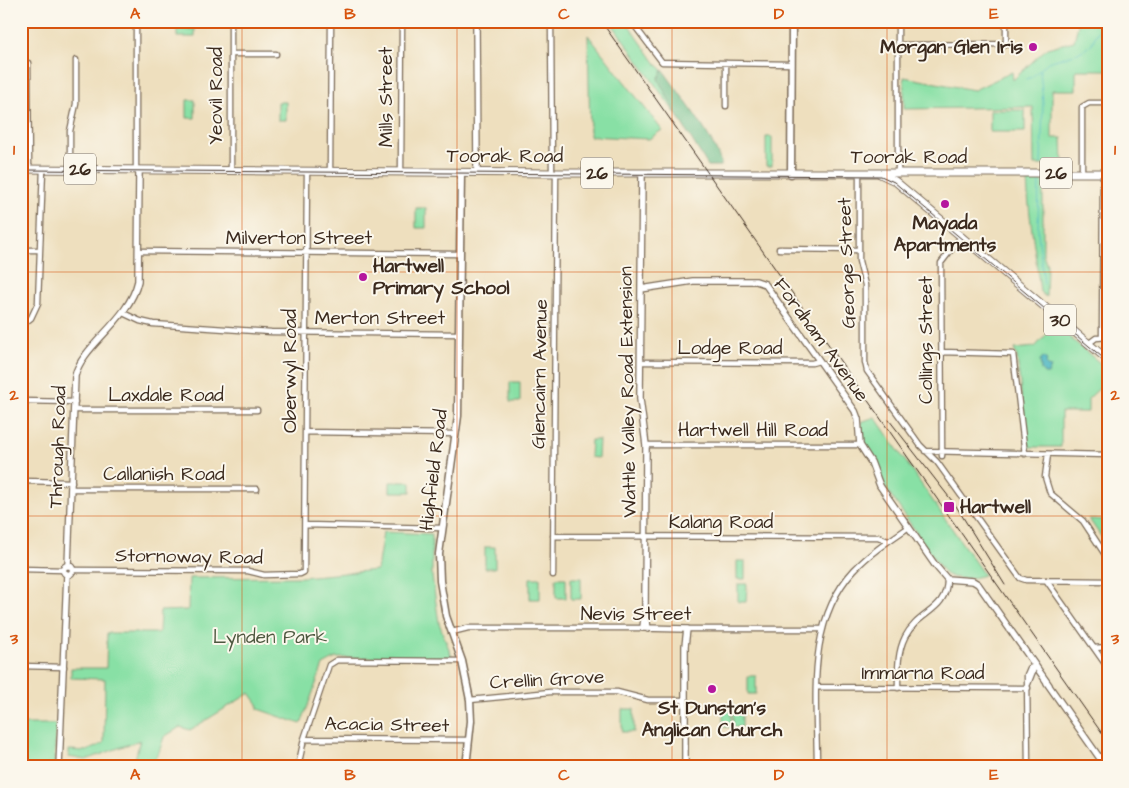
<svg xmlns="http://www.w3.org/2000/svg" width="1129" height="788" font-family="'Architects Daughter',sans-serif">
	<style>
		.green { fill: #88e0a5; stroke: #628562 }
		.forest { fill: #6ebe8a; stroke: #547454 }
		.water { fill: #48b6c1; stroke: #427070 }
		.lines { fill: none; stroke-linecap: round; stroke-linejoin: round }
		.stream { stroke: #48b6c1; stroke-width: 1 }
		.minor-casing { stroke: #7a6956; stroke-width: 7 }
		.tertiary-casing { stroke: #7a6956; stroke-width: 8 }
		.secondary-casing { stroke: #7a6956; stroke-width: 9 }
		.primary-casing { stroke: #7a6956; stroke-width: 9 }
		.trunk-casing { stroke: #7a6956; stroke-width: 9 }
		.minor { stroke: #fff; stroke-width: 4.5 }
		.tertiary { stroke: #fff; stroke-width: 5.5 }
		.secondary { stroke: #fff; stroke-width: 6 }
		.primary { stroke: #fff; stroke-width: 7 }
		.trunk { stroke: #fff; stroke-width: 7 }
		.tram { stroke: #3b2a1e; stroke-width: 1 }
		.rail { stroke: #3b2a1e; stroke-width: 1 }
		.grid { fill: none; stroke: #d7540e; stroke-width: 1; stroke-opacity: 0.55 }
		.poi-dot { fill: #b5179e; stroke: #fbf7ec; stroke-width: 2 }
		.labels { text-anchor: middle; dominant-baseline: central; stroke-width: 4; stroke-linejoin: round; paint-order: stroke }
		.shield { fill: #fbf7ec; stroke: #75685c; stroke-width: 1 }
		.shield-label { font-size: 18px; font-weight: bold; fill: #3b2a1e }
		.poi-label { font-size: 19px; font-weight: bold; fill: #3b2a1e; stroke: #fbf7ec }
		.street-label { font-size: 19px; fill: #3b2a1e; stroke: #fbf7ec }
		.park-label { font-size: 19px; fill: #4e5840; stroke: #fbf7ec }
		.neatline { fill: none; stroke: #d7540e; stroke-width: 2 }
		.grid-label { font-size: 16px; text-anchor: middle; font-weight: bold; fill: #d7540e }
	</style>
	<rect width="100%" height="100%" fill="#fbf7ec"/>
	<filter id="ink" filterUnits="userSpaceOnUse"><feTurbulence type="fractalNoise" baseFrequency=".02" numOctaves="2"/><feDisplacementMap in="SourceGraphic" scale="10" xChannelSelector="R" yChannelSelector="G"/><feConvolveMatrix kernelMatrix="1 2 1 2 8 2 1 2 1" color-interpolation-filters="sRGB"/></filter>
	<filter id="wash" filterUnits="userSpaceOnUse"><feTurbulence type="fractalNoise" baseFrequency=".0096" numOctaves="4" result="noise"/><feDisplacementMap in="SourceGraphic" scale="20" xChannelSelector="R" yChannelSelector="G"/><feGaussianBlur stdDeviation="1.12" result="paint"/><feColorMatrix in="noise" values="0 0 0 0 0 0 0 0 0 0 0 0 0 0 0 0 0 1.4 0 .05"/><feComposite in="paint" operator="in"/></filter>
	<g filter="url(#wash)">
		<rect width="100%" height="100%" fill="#eedfbe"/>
		<path class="green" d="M610,21H626L656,64L663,70L659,79L678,117Z
			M1079,21H1108V70H1076V90H1052V138H1062L1063,165H1034L1033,107L904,109V77L974,90L1012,72L1013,80L1047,48L1074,41Z
			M177,29H195V37H177Z
			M588,35L662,130L649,139L590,136Z
			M187,100H195V118H187Z
			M278,102H286V120H278Z
			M990,110H1025V132H990Z
			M766,137H772V166H766Z
			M1043,180V254L1047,265L1046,297L1040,292C1036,255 1029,218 1027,181Z
			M416,208H426V228H416Z
			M1055,325L1108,370V380L1088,399V412H1061V447H1027L1017,357L1014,349L1035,347Z
			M510,382H520V402H510Z
			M875,417L984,575C972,579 955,581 944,573L881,481L872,457L864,446L861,422Z
			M591,440H599L598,458L590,457Z
			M390,482H411V492H390Z
			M1089,519L1108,520V544H1106Z
			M383,532L432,534V576L439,623L452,657L336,658L323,665L301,724L258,709V704L250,693L190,730L180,727L164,737L159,752L149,767H133L140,740L86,760L69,757V750L87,751L104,743L105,679L71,678V668H106L107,633H159L160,611L188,610L189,578L302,577L377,570Z
			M485,547H495V568H485Z
			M737,561H745V579H737Z
			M530,578H540V599H530Z
			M556,578H566V598H556Z
			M571,578H581V599H571Z
			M738,584H747L746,602H738Z
			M748,676H756V694H748Z
			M622,709H634V732H622Z
			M723,710H731V727H723Z
			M733,710H742V727H733Z
			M21,724H56L54,767H21Z"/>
		<path class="forest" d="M663,70C676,89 720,145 721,166H708L678,117L658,79Z"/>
		<path class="water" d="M1043,357L1047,360L1046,365L1051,368L1048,374H1044L1041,370L1040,360Z"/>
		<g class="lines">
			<path class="stream" d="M1040,70L1043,102L1041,164
				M1026,79L1032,77L1048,62L1078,53L1091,45L1103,21
				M1039,180L1038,232L1044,284"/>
		</g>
	</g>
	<g filter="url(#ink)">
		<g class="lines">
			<defs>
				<path id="minor" d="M136,21V169
					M551,21L552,173
					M631,21L662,62L792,64
					M898,45L1006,44V21
					M231,54H276
					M28,63L29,169
					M726,106V63
					M70,169V131L76,104V60
					M231,170V21
					M330,171L331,21
					M401,172L402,21
					M859,173V261L865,285V362L867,371L920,445L937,462L1020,578L1026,580L1108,581
					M898,173V21
					M1082,173V107L1089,103H1108
					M779,249L859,250
					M21,250H39
					M139,251L459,254
					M123,313L140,321L153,324L271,332L458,334
					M21,326L31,318L38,303L43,169
					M1102,337L1103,173
					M1088,344L1096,338L1108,337
					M942,352L1013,354L1025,454
					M641,362L812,363L819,361
					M21,401L75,402
					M75,410H257
					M305,432L456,434
					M646,445H860
					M925,451L1108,455
					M1048,454L1045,477L1050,493L1083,521L1108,559
					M942,456L941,263L961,237
					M21,481L72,482
					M72,489H257
					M305,525L441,528
					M553,536L878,537L888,541
					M21,569L64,570
					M73,570L248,571L264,575L300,574L304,572L307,171
					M553,575L556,173
					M1046,580L1108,668
					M687,629H822
					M452,632L468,628H643
					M1094,648L1108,647
					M21,666L64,667
					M1028,684L1035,666
					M817,687L1028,688
					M898,688C898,671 897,653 905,637C919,610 947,612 947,579
					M470,700L550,692H617L648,700H685
					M304,739L469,740
					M298,767L304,739L329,665L337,660L462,661
					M466,767H505
					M817,767C817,700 805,623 854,570C870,553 890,540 909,527
					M1028,767L1027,675L1030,668L1035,666"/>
				<path id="tertiary" d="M476,21L477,173
					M642,173L640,399L646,445L645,610L648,629
					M641,289L693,281H756L765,284L855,411L858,419L860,445L871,462L880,486L935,565L947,579L973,581L978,584L1049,685
					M63.5 570a4.5 4.5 0 1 1 9 0a4.5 4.5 0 1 1-9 0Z
					M68,566L75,376C82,345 129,321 138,281L139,170
					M644,618L643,628L687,629L685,646V767
					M1047,683L1106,767
					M59,767L67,574"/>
				<path id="secondary" d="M461,173L458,416L439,554L440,581L446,616L462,661L470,700L471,721L466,767
					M791,174L792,21"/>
				<path id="primary" d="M880,174L895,181L1108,360"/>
				<path id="trunk" d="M21,169L552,173H1108"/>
			</defs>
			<use href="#minor" class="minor-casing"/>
			<use href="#tertiary" class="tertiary-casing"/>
			<use href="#secondary" class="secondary-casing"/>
			<use href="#primary" class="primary-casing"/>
			<use href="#trunk" class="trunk-casing"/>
			<use href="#minor" class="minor"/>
			<use href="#tertiary" class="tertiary"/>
			<use href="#secondary" class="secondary"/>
			<use href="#primary" class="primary"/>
			<use href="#trunk" class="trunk"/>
			<path class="tram" d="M21,170L881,176L894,182L1108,362"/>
			<path class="rail" d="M601,21L1108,742
				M889,420L956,506L1005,585"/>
		</g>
	</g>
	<path class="grid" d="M242,21V767M457,21V767M672,21V767M887,21V767M21,272H1108M21,516H1108"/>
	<g class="poi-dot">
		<circle cx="1033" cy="47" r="5"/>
		<circle cx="945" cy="204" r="5"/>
		<circle cx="363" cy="277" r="5"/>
		<rect x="943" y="501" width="12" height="12" rx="2.5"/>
		<circle cx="712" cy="689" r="5"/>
	</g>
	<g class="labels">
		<g class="shield">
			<rect x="64" y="153.5" width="32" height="31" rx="4"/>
			<rect x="581" y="157.5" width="32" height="31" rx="4"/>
			<rect x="1040" y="157.5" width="32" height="31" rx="4"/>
			<rect x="1044" y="304.5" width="32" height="31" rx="4"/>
		</g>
		<g class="shield-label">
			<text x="80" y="169">26</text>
			<text x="597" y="173">26</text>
			<text x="1056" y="173">26</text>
			<text x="1060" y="320">30</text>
		</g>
		<g class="poi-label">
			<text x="1023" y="47" text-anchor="end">Morgan Glen Iris</text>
			<text x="945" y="223">Mayada<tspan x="945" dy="22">Apartments</tspan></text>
			<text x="373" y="266" text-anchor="start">Hartwell<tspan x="373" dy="22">Primary School</tspan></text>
			<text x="960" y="507" text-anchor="start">Hartwell</text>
			<text x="712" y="708">St Dunstan's<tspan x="712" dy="22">Anglican Church</tspan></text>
		</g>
		<g class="street-label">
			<text transform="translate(216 96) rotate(-90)">Yeovil Road</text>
			<text transform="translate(386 97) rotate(-90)">Mills Street</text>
			<text x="505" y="156">Toorak Road</text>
			<text x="909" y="157">Toorak Road</text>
			<text x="299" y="238">Milverton Street</text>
			<text transform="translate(847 263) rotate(-92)">George Street</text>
			<text x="380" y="318">Merton Street</text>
			<text transform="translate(821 340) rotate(54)">Fordham Avenue</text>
			<text transform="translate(926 340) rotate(-90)">Collings Street</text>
			<text x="730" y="348">Lodge Road</text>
			<text transform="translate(290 371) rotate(-90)">Oberwyl Road</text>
			<text transform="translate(540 374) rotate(-89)">Glencairn Avenue</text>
			<text transform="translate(628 392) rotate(-91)">Wattle Valley Road Extension</text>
			<text x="166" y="395">Laxdale Road</text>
			<text x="753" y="430">Hartwell Hill Road</text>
			<text transform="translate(58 447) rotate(-88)">Through Road</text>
			<text transform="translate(434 470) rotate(-83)">Highfield Road</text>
			<text x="164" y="474">Callanish Road</text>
			<text x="721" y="522">Kalang Road</text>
			<text transform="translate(189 557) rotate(1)">Stornoway Road</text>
			<text x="636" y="614">Nevis Street</text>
			<text x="923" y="673">Immarna Road</text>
			<text transform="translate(547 680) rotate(-3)">Crellin Grove</text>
			<text transform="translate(387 725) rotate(1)">Acacia Street</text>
		</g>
		<g class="park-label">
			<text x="270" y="637">Lynden Park</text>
		</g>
	</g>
	<rect width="1129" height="788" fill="none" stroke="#fbf7ec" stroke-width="55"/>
	<rect x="28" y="28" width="1074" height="732" class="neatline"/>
	<g class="grid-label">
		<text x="135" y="19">A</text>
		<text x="350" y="19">B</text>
		<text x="564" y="19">C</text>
		<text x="779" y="19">D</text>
		<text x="994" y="19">E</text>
		<text x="14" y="155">1</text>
		<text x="1115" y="155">1</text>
		<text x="14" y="400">2</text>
		<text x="1115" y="400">2</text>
		<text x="14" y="644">3</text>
		<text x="1115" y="644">3</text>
		<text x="135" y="780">A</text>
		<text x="350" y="780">B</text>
		<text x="564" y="780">C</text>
		<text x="779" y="780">D</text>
		<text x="994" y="780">E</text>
	</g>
</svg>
